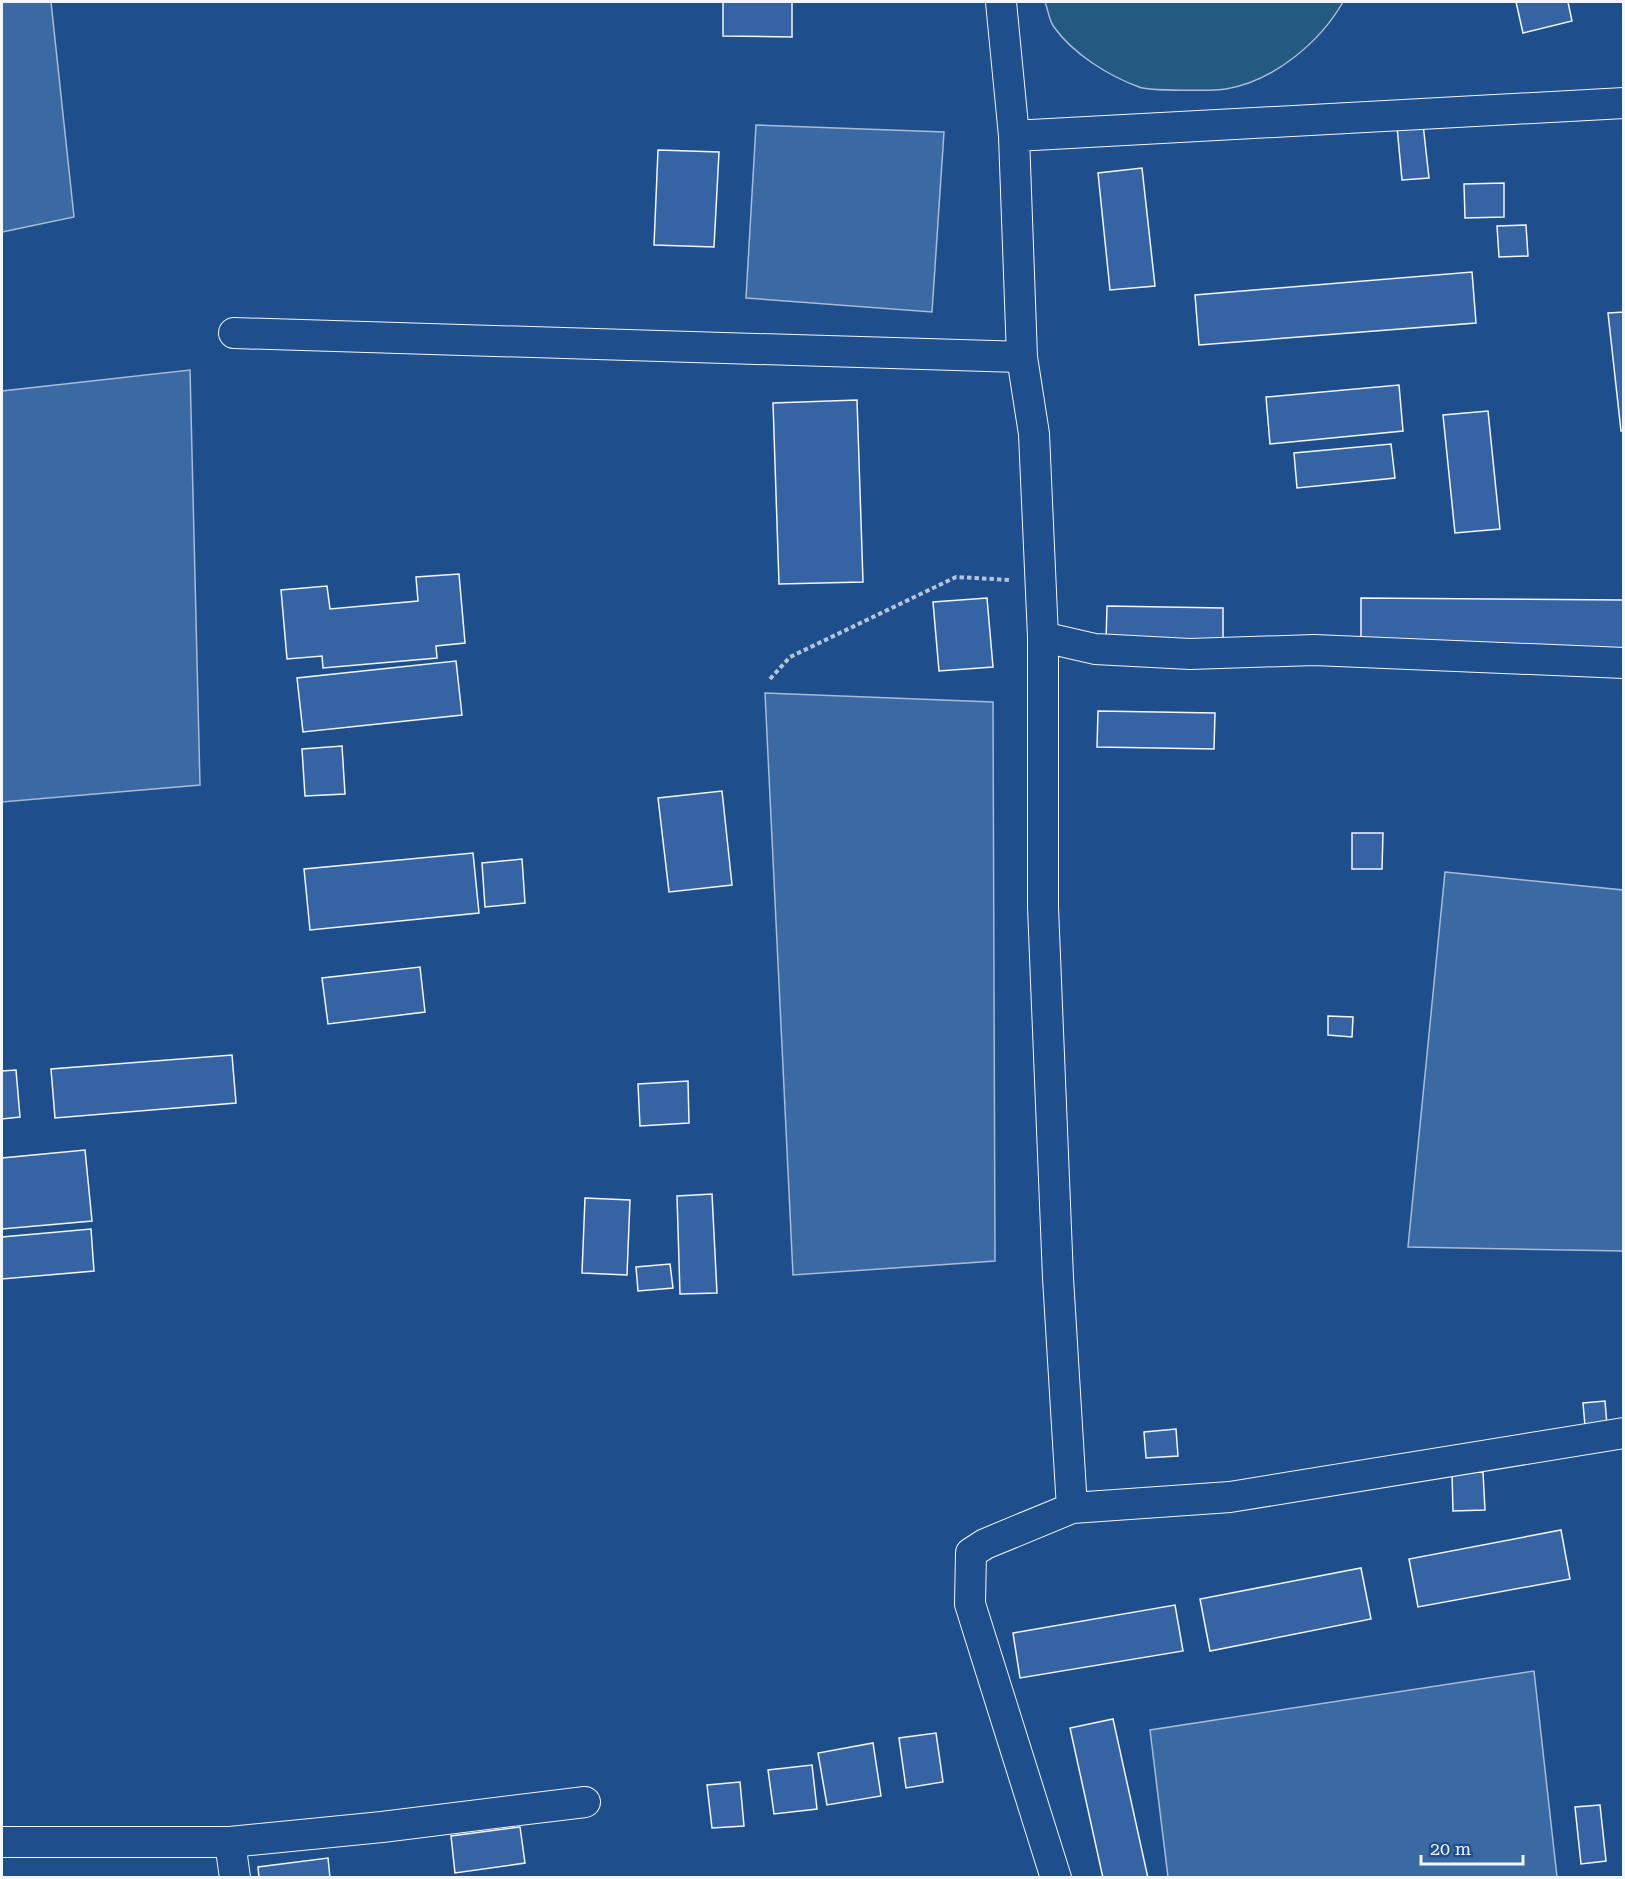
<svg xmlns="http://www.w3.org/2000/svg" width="1625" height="1879" font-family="'Roboto Serif',serif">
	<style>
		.green { fill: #245a82; stroke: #a8bbd7; stroke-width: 1.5 }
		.water { fill: #3b69a3; stroke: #a8bbd7; stroke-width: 1.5 }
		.building { fill: #3563a3; stroke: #f2f6ff; stroke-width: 1.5 }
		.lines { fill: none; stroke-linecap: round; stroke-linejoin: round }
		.minor-casing { stroke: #f2f6ff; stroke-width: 32 }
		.path { stroke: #b3c4dc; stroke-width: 4; stroke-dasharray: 4.5 3; stroke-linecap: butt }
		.minor { stroke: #1f4e8c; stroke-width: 30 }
	</style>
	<rect width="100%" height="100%" fill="#1f4e8c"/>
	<path class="green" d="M1045,2H1343C1320,42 1274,81 1226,89C1215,91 1148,91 1139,87C1109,76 1073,54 1054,27C1049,21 1048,9 1045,2Z"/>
	<path class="water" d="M2,2H51L74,217L2,232Z
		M756,125L944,132L932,312L746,298Z
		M190,370L200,785L2,802V391Z
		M765,693L993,702L995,1261L793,1275Z
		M1445,872L1623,890V1251L1408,1247Z
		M1534,1671L1557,1877H1168L1150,1730Z"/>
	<path class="building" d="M723,2H792V37L723,36Z
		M1516,2H1568L1572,21L1523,33Z
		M1423,124L1429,178L1402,180L1397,127Z
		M658,150L719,152L714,247L654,245Z
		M1142,168L1155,286L1110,290L1098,173Z
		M1504,183V217L1465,218L1464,184Z
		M1526,225L1528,256L1499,257L1497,226Z
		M1472,272L1476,323L1199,345L1195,295Z
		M1624,312V430L1621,431L1608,313Z
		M1399,385L1403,431L1270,444L1266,397Z
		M857,400L863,582L779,584L773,403Z
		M1488,411L1500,529L1455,533L1443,415Z
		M1391,444L1395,478L1297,488L1294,453Z
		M459,574L465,643L436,646L437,658L323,668L322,656L287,659L281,590L327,586L330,609L418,601L416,577Z
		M987,598L993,667L939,671L933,602Z
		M1361,598L1624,600V648L1361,646Z
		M1107,606L1223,608V644L1106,642Z
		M456,661L462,715L303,732L297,678Z
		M1098,711L1215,713L1214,749L1097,747Z
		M342,746L345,794L305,796L302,749Z
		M722,791L732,885L669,892L658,798Z
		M1352,833H1383L1382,869H1352Z
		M473,853L479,913L310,930L304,869Z
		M522,859L525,903L485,907L482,863Z
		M420,967L425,1012L328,1024L322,978Z
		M1328,1016L1353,1017L1352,1037L1328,1035Z
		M232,1055L236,1103L55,1118L51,1069Z
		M16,1070L20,1117L2,1119V1071Z
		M688,1081L689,1123L640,1126L638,1084Z
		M85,1150L92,1221L2,1229V1158Z
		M712,1194L717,1293L680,1294L677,1196Z
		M585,1198L630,1200L627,1275L582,1273Z
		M91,1229L94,1271L2,1279V1237Z
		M670,1264L673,1288L638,1291L636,1267Z
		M1605,1401L1607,1425L1585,1426L1583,1403Z
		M1176,1429L1178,1456L1146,1458L1144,1432Z
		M1483,1472L1485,1510L1453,1511L1452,1473Z
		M1561,1530L1570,1579L1418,1607L1409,1559Z
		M1361,1568L1371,1619L1210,1651L1200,1599Z
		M1175,1605L1183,1651L1020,1678L1013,1633Z
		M1113,1719L1148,1878H1103L1070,1728Z
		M936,1733L943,1782L906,1788L899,1738Z
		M873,1743L881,1796L827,1805L818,1753Z
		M812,1765L817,1809L774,1814L768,1770Z
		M740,1782L744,1826L712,1828L707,1785Z
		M1600,1805L1606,1861L1581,1864L1575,1807Z
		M520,1827L525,1863L455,1873L451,1836Z
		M328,1858L330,1878H259L258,1867Z"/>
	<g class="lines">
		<defs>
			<path id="minor" d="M1001,2L1014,136L1022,357L1034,434L1043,637V907L1058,1278L1072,1508L985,1544L971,1553L970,1604L1056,1878
				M1014,136L1624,103
				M234,333L1022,357
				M1043,637L1095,649L1190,654L1314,650L1624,663
				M1072,1508L1230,1497L1624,1433
				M2,1842H230L382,1827L585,1802
				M230,1842L235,1878"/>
		</defs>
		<use href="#minor" class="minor-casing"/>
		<path class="path" d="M770,679L790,657L956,577L1010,580"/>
		<use href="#minor" class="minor"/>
	</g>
	<rect width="1625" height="1879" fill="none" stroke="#f2f6ff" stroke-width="6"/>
	<path d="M1421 1855v9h102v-9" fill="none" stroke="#f2f6ff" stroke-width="3"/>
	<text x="1430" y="1855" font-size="18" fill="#f2f6ff" stroke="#1f4e8c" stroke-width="4.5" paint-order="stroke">20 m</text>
</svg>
